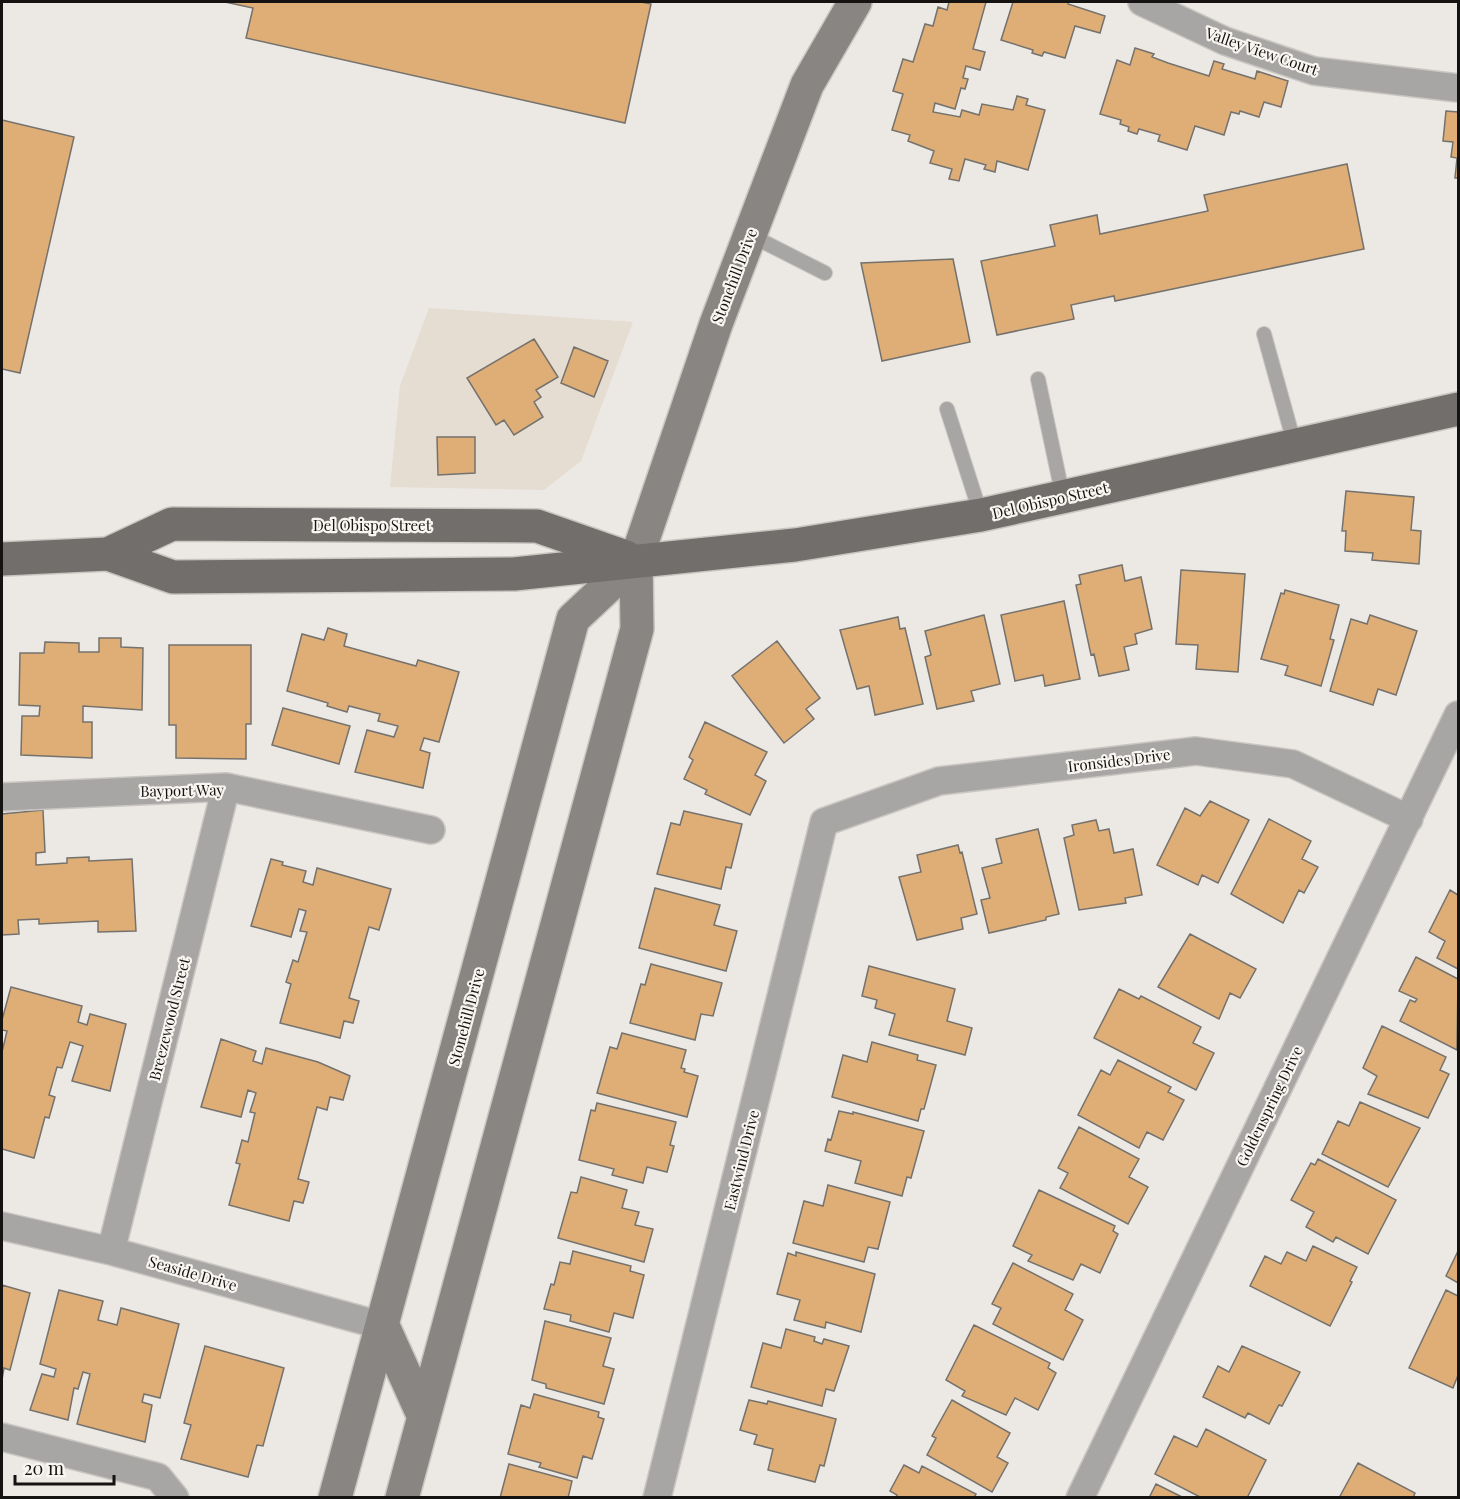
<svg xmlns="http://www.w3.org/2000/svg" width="1460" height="1499" font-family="'Playfair Display',serif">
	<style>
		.built { fill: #e5dcd2 }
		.building { fill: #deae76; stroke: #75726e; stroke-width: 1.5 }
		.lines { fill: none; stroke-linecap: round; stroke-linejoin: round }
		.lane-casing { stroke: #c9c6c2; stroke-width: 16 }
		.street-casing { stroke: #c9c6c2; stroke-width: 30 }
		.secondary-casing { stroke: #c9c6c2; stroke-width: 36 }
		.primary-casing { stroke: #c9c6c2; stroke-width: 36 }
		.lane { stroke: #a7a6a4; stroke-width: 14 }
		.street { stroke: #a7a6a4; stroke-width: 27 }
		.secondary { stroke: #888583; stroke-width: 33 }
		.primary { stroke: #716e6b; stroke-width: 33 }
		.labels { text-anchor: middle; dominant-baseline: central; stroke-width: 4.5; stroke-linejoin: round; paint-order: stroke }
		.street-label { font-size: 15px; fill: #141312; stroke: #f9f5f1 }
	</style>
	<rect width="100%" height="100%" fill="#ece8e3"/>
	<path class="built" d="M429,308L633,322L581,461L544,490L390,487L400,386Z"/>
	<path class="building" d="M225,2H641L651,4L625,123L246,38L253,8Z
		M949,2H986L973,49L985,52L980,70L966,66L963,78L968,79L965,89L961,88L955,109L935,103L933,112L960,117L962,110L979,115L982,104L1013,110L1017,96L1028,99L1026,105L1045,110L1028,170L997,161L995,172L984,169L986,165L965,159L959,181L949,179L952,169L930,163L934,151L908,141L910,135L892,130L903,94L893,91L903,59L913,62L925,24L933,26L938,7L947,10Z
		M1013,2H1068V4L1105,16L1100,33L1075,26L1065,58L1044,52L1042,56L1032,53L1033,50L1001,40Z
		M1135,48L1154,54L1152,57L1168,63L1209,76L1214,61L1224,64L1222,69L1255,79L1257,71L1288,81L1281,107L1264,102L1259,117L1240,111L1239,114L1231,112L1224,135L1195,126L1187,150L1158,141L1160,135L1139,129L1137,134L1128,131L1129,127L1120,124L1121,120L1100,114L1117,60L1130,65Z
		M1446,111L1458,112V178H1455L1457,158L1451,157L1453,142L1443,141Z
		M2,120L74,137L20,373L2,369Z
		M1347,164L1364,249L1115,301L1114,296L1071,305L1074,319L997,335L981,261L1055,246L1050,225L1097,215L1100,234L1208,211L1204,195Z
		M953,259L970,342L882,361L861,263Z
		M534,339L558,377L536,390L541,397L534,402L543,417L514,435L504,420L496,425L467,378Z
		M574,347L608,361L594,397L561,383Z
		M437,437H475V473L438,475Z
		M1346,491L1414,497L1411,530L1421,531L1419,564L1372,560L1373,553L1345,551L1346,531H1342Z
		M1122,565L1125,581L1141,577L1152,629L1135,634L1137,644L1124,647L1129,670L1099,676L1094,654L1091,655L1076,585L1081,584L1079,575Z
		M1181,570L1245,574L1238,672L1196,669L1198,645L1176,644Z
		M1285,590L1339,605L1330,639L1334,640L1321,686L1285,675L1288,666L1261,659L1281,593L1284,594Z
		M1064,601L1080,679L1045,686L1043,675L1015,681L1001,615Z
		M984,615L1000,684L971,691L974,701L937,709L925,657L931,655L925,631Z
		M1370,615L1417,631L1396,695L1378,689L1373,705L1330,691L1351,619L1367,624Z
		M898,617L900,629L905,628L923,704L875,715L869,686L857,689L840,630Z
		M328,628L347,634L344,646L416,666L418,660L459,672L439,742L424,738L420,750L430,753L423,788L355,772L367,730L394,737L398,726L378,721L380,714L349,706L347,712L327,706L328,703L287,691L302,634L324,640Z
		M99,638H121V647L143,648L142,710L83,706V722H92V758L21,755L22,716H39L40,706L19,705L20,653H44L45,642L79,643V652H99Z
		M777,641L820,698L806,709L814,719L784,743L732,676Z
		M169,645H251V724H246V759L176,758V725H169Z
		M283,708L350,726L339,764L272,745Z
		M705,722L767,752L755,775L766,781L750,815L705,794L707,790L684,779L693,760L689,757Z
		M1210,801L1249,820L1218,883L1202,875L1198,885L1157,865L1185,808L1200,816Z
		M43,810L45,852L36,853V865L67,863V858L89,857V861L132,859L136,931L98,932V921L39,924V919L18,920L19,934L2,935V814Z
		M684,811L742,824L731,868L726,867L721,889L657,874L671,823L680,825Z
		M1269,819L1311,841L1302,859L1318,867L1304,893L1299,890L1283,923L1231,894Z
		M1096,820L1099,831L1109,829L1114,853L1133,849L1142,895L1125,898L1126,903L1079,910L1064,838L1074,835L1072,825Z
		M1038,829L1059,914L1046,917V920L989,933L981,900L990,898L982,868L1002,863L996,839Z
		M958,845L960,853L962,852L977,914L961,918L963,929L917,940L899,877L921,872L917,855Z
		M271,859L283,862L282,865L306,871L303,882L313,885L317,868L391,889L379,930L369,927L349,998L359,1001L353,1023L344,1021L340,1038L280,1023L291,984L286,982L293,960L298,962L307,932L300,931L306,911L299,909L291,937L251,926Z
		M655,888L720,905L714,925L737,931L726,971L639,948Z
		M1450,890L1458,895V969L1437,958L1445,941L1429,932Z
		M1190,934L1256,969L1240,998L1230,993L1219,1019L1158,987Z
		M1416,957L1458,979L1457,1050L1400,1021L1410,1000L1415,1002L1417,999L1399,991Z
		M651,964L722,983L713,1016L701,1014L695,1040L630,1023L641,984L645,985Z
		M869,966L955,989L947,1021L972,1028L965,1055L889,1035L895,1014L875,1008L877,1000L862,996Z
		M11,987L82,1006L78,1022L87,1025L90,1014L126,1024L110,1091L72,1081L83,1046L70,1042L62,1068L57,1067L49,1095L55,1097L49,1118L45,1117L34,1158L2,1149V1052L7,1031L2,1030V1020Z
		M1119,989L1139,999L1141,996L1201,1027L1193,1043L1214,1053L1196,1090L1094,1038Z
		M1382,1026L1446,1057L1440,1070L1449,1074L1428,1118L1368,1094L1377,1076L1363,1068Z
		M622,1033L686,1050L681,1068L685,1069L684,1072L698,1076L687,1117L597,1093L610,1047L617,1049Z
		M221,1039L256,1051L253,1061L262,1064L266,1048L318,1062L350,1076L343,1100L330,1097L327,1110L317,1107L298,1179L309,1182L303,1203L294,1201L289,1221L229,1205L240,1164L236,1163L242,1140L248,1142L255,1113L250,1112L256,1093L248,1090L241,1117L201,1107Z
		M872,1042L918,1055L917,1060L936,1065L924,1109H921L918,1121L832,1097L843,1055L867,1062Z
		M1118,1060L1171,1087L1168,1092L1184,1100L1163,1140L1147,1132L1139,1148L1078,1115L1101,1070L1110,1075Z
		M1360,1102L1420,1128L1388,1187L1322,1154L1338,1121L1349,1126Z
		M597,1103L676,1122L670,1145L674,1146L667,1172L647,1167L643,1183L612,1175L614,1169L579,1160L591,1110L595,1111Z
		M839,1111L853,1114V1112L924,1131L911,1178L907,1177L902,1196L855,1183L861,1161L825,1151L828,1139L831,1140Z
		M1079,1127L1139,1159L1129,1177L1148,1187L1128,1224L1060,1188L1068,1173L1058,1168Z
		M1318,1159L1396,1200L1368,1254L1336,1237L1333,1242L1306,1227L1314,1212L1291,1200L1311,1163L1315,1165Z
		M581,1177L627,1190L622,1208L639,1212L635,1225L653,1229L644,1262L558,1238L571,1192L577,1193Z
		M828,1185L890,1202L878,1249L868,1247L864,1262L793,1243L804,1201L823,1206Z
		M1039,1190L1115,1226L1113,1231L1118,1234L1100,1273L1081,1264L1073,1280L1028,1261L1032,1255L1013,1246Z
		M1313,1246L1357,1267L1350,1281L1352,1282L1330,1326L1250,1286L1265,1256L1281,1264L1287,1252L1306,1261Z
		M573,1251L631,1266L630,1271L644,1275L633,1318L614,1313L609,1332L570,1321L571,1315L544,1309L551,1284L554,1285L560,1262L570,1264Z
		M1458,1251V1283L1446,1276Z
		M796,1252L875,1274L861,1332L826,1322L825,1328L794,1320L800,1300L777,1294L788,1253L796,1256Z
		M1013,1263L1073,1294L1065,1310L1083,1320L1063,1360L993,1324L1001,1308L992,1304Z
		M2,1285L30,1293L10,1370L4,1368L2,1380Z
		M59,1290L103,1301L98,1320L117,1325L121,1308L179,1324L160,1398L144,1394L142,1402L152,1405L145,1442L77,1424L90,1374L83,1372L78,1389L74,1388L68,1420L30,1410L42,1374L54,1377L56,1369L40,1364Z
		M1446,1290L1458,1296V1375L1453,1388L1409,1368Z
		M545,1321L611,1338L603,1366L614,1369L604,1404L546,1388V1384L532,1380Z
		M974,1325L1050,1363L1048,1368L1056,1373L1038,1410L1015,1398L1006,1415L962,1396L965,1391L946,1380Z
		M786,1329L815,1337L814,1341L822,1344L824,1339L849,1346L834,1391L826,1389L822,1406L751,1387L763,1343L781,1348Z
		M205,1346L284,1368L263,1446L257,1445L248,1477L181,1459L191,1425L184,1423Z
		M1242,1346L1300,1372L1282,1406L1279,1405L1269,1424L1248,1413L1245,1418L1203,1397L1218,1366L1229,1372Z
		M534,1394L599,1412L598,1417L604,1419L592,1459L583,1456L577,1478L539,1467L541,1463L508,1454L521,1405L530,1408Z
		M749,1400L767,1404L768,1401L836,1419L824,1466L820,1465L815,1482L768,1470L773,1449L754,1444L757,1435L740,1430Z
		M952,1400L1010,1433L997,1457L1008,1463L992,1492L927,1455L936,1438L932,1436Z
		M1206,1429L1266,1460L1247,1498H1202L1155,1474L1174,1436L1197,1447Z
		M1358,1463L1415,1493L1413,1498H1339Z
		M509,1464L572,1481L568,1498H500Z
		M904,1465L919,1473L922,1466L976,1494L974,1498H896L897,1495L890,1491Z
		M1156,1484L1184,1498H1149Z"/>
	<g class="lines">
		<defs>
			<path id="lane" d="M750,235L825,273
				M1264,334L1295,446
				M1038,379L1063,497
				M947,409L981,515"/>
			<path id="street" d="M1142,2L1225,41L1314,71L1458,88
				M2,797L226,787L431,830
				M2,1226L111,1251L383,1326
				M111,1251L226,787
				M2,1437L158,1477L175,1498
				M657,1498L824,822L939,781L1196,751L1293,764L1409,819
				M1080,1498L1458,715"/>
			<path id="secondary" d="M383,1326L424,1417
				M335,1498L573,619L636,560
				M402,1498L637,629L636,560L716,324L807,85L855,2"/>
			<path id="primary" d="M108,554L173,577L514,574L795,545L981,515L1458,409
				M2,559L108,554L172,524L537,526L626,557"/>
		</defs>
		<use href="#lane" class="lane-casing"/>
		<use href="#street" class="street-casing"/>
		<use href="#secondary" class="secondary-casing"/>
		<use href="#primary" class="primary-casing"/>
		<use href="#lane" class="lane"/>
		<use href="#street" class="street"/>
		<use href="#secondary" class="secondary"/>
		<use href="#primary" class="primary"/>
	</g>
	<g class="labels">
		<g class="street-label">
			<text transform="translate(1262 51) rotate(19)">Valley View Court</text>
			<text transform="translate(734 276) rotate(-69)">Stonehill Drive</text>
			<text transform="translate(1050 500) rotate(-13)">Del Obispo Street</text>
			<text x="372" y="525">Del Obispo Street</text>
			<text transform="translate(1119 760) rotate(-7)">Ironsides Drive</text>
			<text transform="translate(182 790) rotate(-1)">Bayport Way</text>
			<text transform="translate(466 1017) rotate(-75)">Stonehill Drive</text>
			<text transform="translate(169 1019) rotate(-76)">Breezewood Street</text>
			<text transform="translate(1269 1106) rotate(-64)">Goldenspring Drive</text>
			<text transform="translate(741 1160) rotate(-76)">Eastwind Drive</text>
			<text transform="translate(193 1273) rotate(16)">Seaside Drive</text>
		</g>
	</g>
	<rect width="1460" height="1499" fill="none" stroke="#141312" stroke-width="6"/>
	<path d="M15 1475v9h99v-9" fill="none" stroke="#141312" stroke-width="3"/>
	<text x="24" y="1475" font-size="18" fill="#141312" stroke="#f9f5f1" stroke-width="4.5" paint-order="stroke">20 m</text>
</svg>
